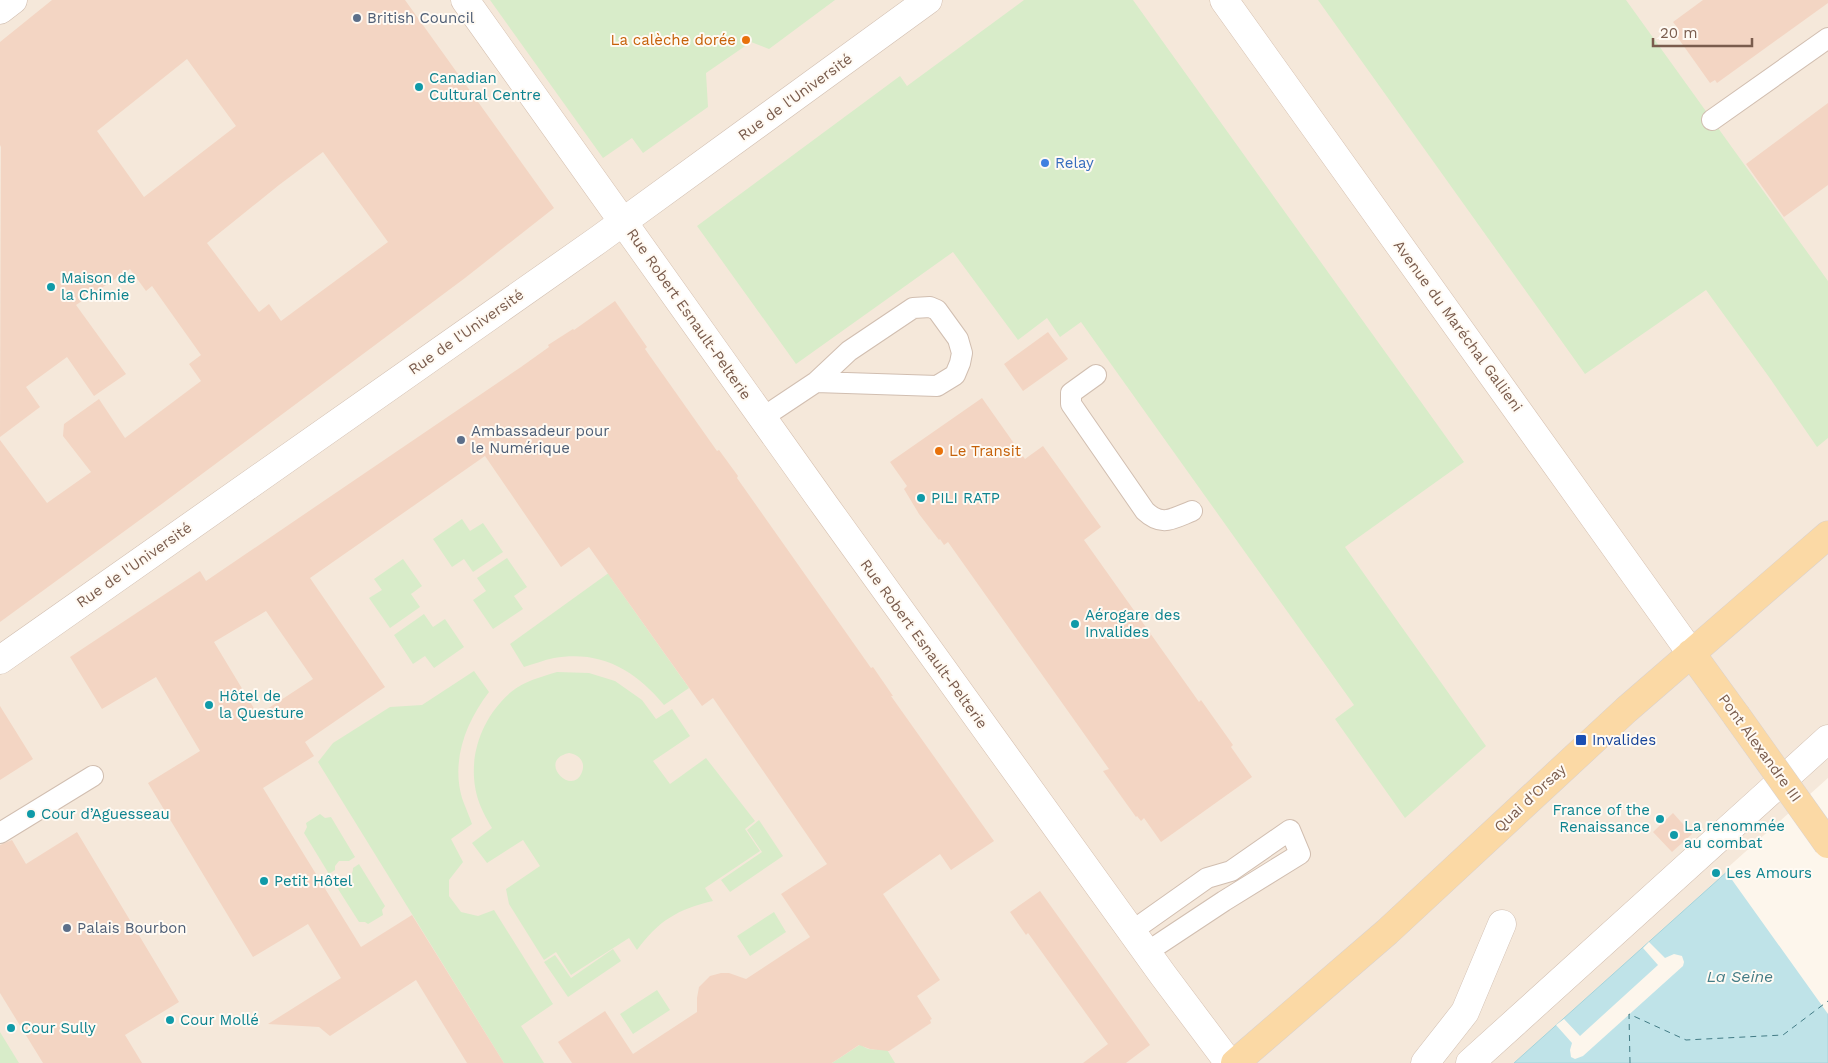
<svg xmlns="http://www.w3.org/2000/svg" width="1828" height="1063" font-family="'Work Sans',sans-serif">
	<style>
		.residential { fill: #f5e8da }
		.green { fill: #d8ecc9; fill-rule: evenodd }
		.water { fill: #bfe3e8; stroke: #a5d3da }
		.pier { fill: #fdf6ec }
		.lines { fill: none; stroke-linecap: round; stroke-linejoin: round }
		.ferry { stroke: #437c86; stroke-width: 1; stroke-dasharray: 6 5; stroke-linecap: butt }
		.building { fill: #f3d5c3; fill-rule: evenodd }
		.lane-casing { stroke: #d1beb0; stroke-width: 22 }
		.street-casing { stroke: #d1beb0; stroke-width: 29 }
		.secondary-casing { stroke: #d6c0b0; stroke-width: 29 }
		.primary-casing { stroke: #dad1cd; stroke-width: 29 }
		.lane { stroke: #fff; stroke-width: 20 }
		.street { stroke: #fff; stroke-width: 28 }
		.secondary { stroke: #fff; stroke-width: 28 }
		.primary { stroke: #fbd9a5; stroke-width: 28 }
		.primary-bridge-casing { stroke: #dad1cd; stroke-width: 29; stroke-linecap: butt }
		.primary-bridge { stroke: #fbd9a5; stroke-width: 28 }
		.service-dot { fill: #5c6f8a; stroke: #fffaf3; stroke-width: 2 }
		.food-dot { fill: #e8710a; stroke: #fffaf3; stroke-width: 2 }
		.culture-dot { fill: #0f9aa8; stroke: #fffaf3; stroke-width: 2 }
		.shop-dot { fill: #3f7fe0; stroke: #fffaf3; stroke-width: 2 }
		.transit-dot { fill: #1a4fb4; stroke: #fffaf3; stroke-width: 2 }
		.labels { text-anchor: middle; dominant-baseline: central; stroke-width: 4; stroke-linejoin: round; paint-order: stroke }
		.service-label { font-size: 15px; fill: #4e5e75; stroke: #fffaf3; text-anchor: start }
		.food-label { font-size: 15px; fill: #c56008; stroke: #fffaf3; text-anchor: end }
		.culture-label { font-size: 15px; fill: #0d838f; stroke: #fffaf3; text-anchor: start }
		.street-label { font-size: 15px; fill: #7a5c4d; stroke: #fffaf3 }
		.shop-label { font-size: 15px; fill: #366cbe; stroke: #fffaf3; text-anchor: start }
		.transit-label { font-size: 15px; fill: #164399; stroke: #fffaf3; text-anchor: start }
		.water-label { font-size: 16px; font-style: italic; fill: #437c86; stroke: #fffaf3 }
	</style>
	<rect width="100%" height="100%" fill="#fdf6ec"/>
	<path class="residential" d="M0,0H1828V781L1514,1063H0Z"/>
	<path class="green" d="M490,0H835L769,49L751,42L706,73L708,107L643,153L632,138L603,158Z
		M1024,0H1133L1464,462L1345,547L1486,746L1405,818L1335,719L1354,705L1081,322L1060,337L1047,318L1018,340L953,252L796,364L697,226L900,76L907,86Z
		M1318,0H1626L1828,281V438L1817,447L1769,377L1706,290L1585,374Z
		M462,519L470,531L483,523L503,552L473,572L464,559L452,567L433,539Z
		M507,558L527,587L514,596L523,609L493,629L473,600L486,591L477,578Z
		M403,559L422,586L411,594L420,607L390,628L369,598L382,590L374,579Z
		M610,572L613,576L611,578L689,688L664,705C635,670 601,650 554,658C544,660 534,664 524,667L510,644Z
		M424,614L433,627L445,619L464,647L434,668L425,656L413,664L394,635Z
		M474,671L489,692C466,722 451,760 462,798C465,807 469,815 472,824L451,839L463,862L449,880V896L461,912L478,916L494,910L553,1004L521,1026L544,1063H504L318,762L333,743L390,707L422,705Z
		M557,672L589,673L615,681L642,700L656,719L672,709L690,736L653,761L670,784L706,758L755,821L745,829L760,851L705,888L713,901C678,909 658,921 637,950L629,938L571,975L556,952L544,960L509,904L506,889L540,866L523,840L487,863L472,843L492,828C486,818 480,807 477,796C467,758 481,718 511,692C524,681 541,677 557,672ZM569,753C578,754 586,761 582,772C572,798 536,760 569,753Z
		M320,814L325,818L331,817L355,857L349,861H339L335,866V870L329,874L304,833L307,827L306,823Z
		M759,820L783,856L730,892L721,880L762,852L747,830Z
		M359,864L385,906L382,910L383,915L368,924L365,922H359L333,881L340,877C347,880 353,876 353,868Z
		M774,912L786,932L750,956L737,936Z
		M613,949L621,961L568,997L544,962L555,955L571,978Z
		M657,990L670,1010L633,1034L620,1014Z
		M0,1032L19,1063H0Z
		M861,1044C867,1052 877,1049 886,1048L895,1063H832Z"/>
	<path class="water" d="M1828,781V1063H1514Z"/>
	<path class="pier" d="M1828,778V1014L1725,870Z
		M1649,942L1665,958L1674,954L1682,956L1684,962L1683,966L1583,1056L1575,1059L1571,1057L1570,1050L1572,1043L1556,1025L1564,1019L1580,1036L1658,965L1643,948Z"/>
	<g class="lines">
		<path class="ferry" d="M1630,1063L1629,1014L1686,1040L1783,1035L1828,1001"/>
	</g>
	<path class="building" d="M52,0H405L554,208L465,278L163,503L0,622V440L47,503L91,472L63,436L64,424L99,399L125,438L201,381L189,364L201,355L152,286L146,291L130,269L76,305L126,374L94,396L67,357L26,387L40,407L0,437L1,147L0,145V42ZM187,59L236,126L144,197L97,131ZM323,152L388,242L281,321L269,304L259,312L207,243L279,185Z
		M1703,0H1828V3L1717,83L1715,80L1710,83L1673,31L1677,27L1673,22Z
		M1828,103V185L1784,217L1746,164Z
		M615,301L647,347L645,349L717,451L719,450L738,476L737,478L871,668L873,667L893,696H891L994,841L951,870L940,854L883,894L940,980L917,996L932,1019L930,1020L931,1023L889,1051L870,1049L859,1045L832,1063H572L558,1042L605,1011L633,1054L697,1012V998L699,987L710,976L721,973H729L746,979L810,937L781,894L827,864L713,698L702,706L589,547L561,567L485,456L310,578L385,687L305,742L314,756L263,788L361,947L412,915L504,1063H467L416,980L330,1036L319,1027L268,1024L341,978L308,924L253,957L148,783L200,751L156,677L102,709L70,657L200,571L206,581L521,367L549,347L548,345L573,329L574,330ZM266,611L313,679L258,715L214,642Z
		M1048,332L1068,359L1023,391L1004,364Z
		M982,398L1025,459L1043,446L1101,527L1084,540L1199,702L1201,700L1233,745L1231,747L1252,777L1161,842L1144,818L1141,821L1137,816L1136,817L1103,771L1109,769L948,542L944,545L940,539L939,540L919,514L904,489L907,486L890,462Z
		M0,706L33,759L0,780Z
		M1673,813L1692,834L1672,852L1653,832Z
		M77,832L179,1002L125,1035L142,1063H43L0,993V845L12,840L26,864Z
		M1040,891L1150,1045L1126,1063H1083L1108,1044L1028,933L1026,935L1010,912Z"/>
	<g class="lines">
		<defs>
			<path id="lane" d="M1712,120L1828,38
				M1096,375L1071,393V404L1145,511C1162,527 1172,519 1192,511
				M762,418L816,382L849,351L913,308L930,307L937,310L958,339L962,353L960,363L955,375L937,386L816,382
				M0,833L93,776
				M1132,931L1207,878L1231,871L1290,830L1300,854L1224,901L1147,952"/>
			<path id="street" d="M0,10L13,0
				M0,660L598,240L928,0
				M1425,1063L1465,1012L1502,924
				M1470,1063L1828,739"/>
			<path id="secondary" d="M465,0L826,507L1163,975L1229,1063
				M1224,0L1691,653"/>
			<path id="primary" d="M1691,653L1736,715
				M1235,1063L1387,932L1626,710L1828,535"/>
		</defs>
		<use href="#lane" class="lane-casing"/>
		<use href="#street" class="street-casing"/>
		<use href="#secondary" class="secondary-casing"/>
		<use href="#primary" class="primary-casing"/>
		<use href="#lane" class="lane"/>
		<use href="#street" class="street"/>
		<use href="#secondary" class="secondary"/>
		<use href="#primary" class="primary"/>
		<defs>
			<path id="primary-bridge" d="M1736,715L1828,844"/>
		</defs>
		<use href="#primary-bridge" class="primary-bridge-casing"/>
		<use href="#primary-bridge" class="primary-bridge"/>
	</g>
	<g class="service-dot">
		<circle cx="357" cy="18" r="5"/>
		<circle cx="461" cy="440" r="5"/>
		<circle cx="67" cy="928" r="5"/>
	</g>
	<g class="food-dot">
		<circle cx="746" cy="40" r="5"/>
		<circle cx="939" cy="451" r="5"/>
	</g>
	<g class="culture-dot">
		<circle cx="419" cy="87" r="5"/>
		<circle cx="51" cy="287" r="5"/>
		<circle cx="921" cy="498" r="5"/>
		<circle cx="1075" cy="624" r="5"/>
		<circle cx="209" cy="705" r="5"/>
		<circle cx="31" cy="814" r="5"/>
		<circle cx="1660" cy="819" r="5"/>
		<circle cx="1674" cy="835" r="5"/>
		<circle cx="1716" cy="873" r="5"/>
		<circle cx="264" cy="881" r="5"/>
		<circle cx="170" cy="1020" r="5"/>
		<circle cx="11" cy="1028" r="5"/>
	</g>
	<circle class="shop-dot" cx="1045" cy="163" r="5"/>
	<rect class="transit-dot" x="1575" y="734" width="12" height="12" rx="2.5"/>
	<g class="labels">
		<g class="service-label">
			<text x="367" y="18">British Council</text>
			<text x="471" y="431">Ambassadeur pour<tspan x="471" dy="17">le Numérique</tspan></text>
			<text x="77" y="928">Palais Bourbon</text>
		</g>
		<g class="food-label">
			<text x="736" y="40">La calèche dorée</text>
			<text x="949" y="451" text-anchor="start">Le Transit</text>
		</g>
		<g class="culture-label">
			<text x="429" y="78">Canadian<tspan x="429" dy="17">Cultural Centre</tspan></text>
			<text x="61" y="278">Maison de<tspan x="61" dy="17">la Chimie</tspan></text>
			<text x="931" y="498">PILI RATP</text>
			<text x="1085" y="615">Aérogare des<tspan x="1085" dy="17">Invalides</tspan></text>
			<text x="219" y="696">Hôtel de<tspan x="219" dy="17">la Questure</tspan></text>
			<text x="1650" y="810" text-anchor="end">France of the<tspan x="1650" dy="17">Renaissance</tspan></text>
			<text x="41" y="814">Cour d’Aguesseau</text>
			<text x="1684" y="826">La renommée<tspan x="1684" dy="17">au combat</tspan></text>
			<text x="1726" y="873">Les Amours</text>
			<text x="274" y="881">Petit Hôtel</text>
			<text x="180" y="1020">Cour Mollé</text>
			<text x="21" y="1028">Cour Sully</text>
		</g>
		<g class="street-label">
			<text transform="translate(795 97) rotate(-36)">Rue de l'Université</text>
			<text transform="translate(689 314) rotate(55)">Rue Robert Esnault-Pelterie</text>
			<text transform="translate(1458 326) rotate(54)">Avenue du Maréchal Gallieni</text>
			<text transform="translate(466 332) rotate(-35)">Rue de l'Université</text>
			<text transform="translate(134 565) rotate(-35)">Rue de l'Université</text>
			<text transform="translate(924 644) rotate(54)">Rue Robert Esnault-Pelterie</text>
			<text transform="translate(1760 748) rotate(54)">Pont Alexandre III</text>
			<text transform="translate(1530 798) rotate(-43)">Quai d'Orsay</text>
		</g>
		<g class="shop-label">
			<text x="1055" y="163">Relay</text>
		</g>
		<g class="transit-label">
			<text x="1592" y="740">Invalides</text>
		</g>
		<g class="water-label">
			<text x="1740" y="976">La Seine</text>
		</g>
	</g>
	<path d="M1653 38v8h99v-8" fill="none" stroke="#7a5c4d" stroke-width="2.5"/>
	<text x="1660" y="38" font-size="15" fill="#7a5c4d" stroke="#fffaf3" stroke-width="4" paint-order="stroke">20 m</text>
</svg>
